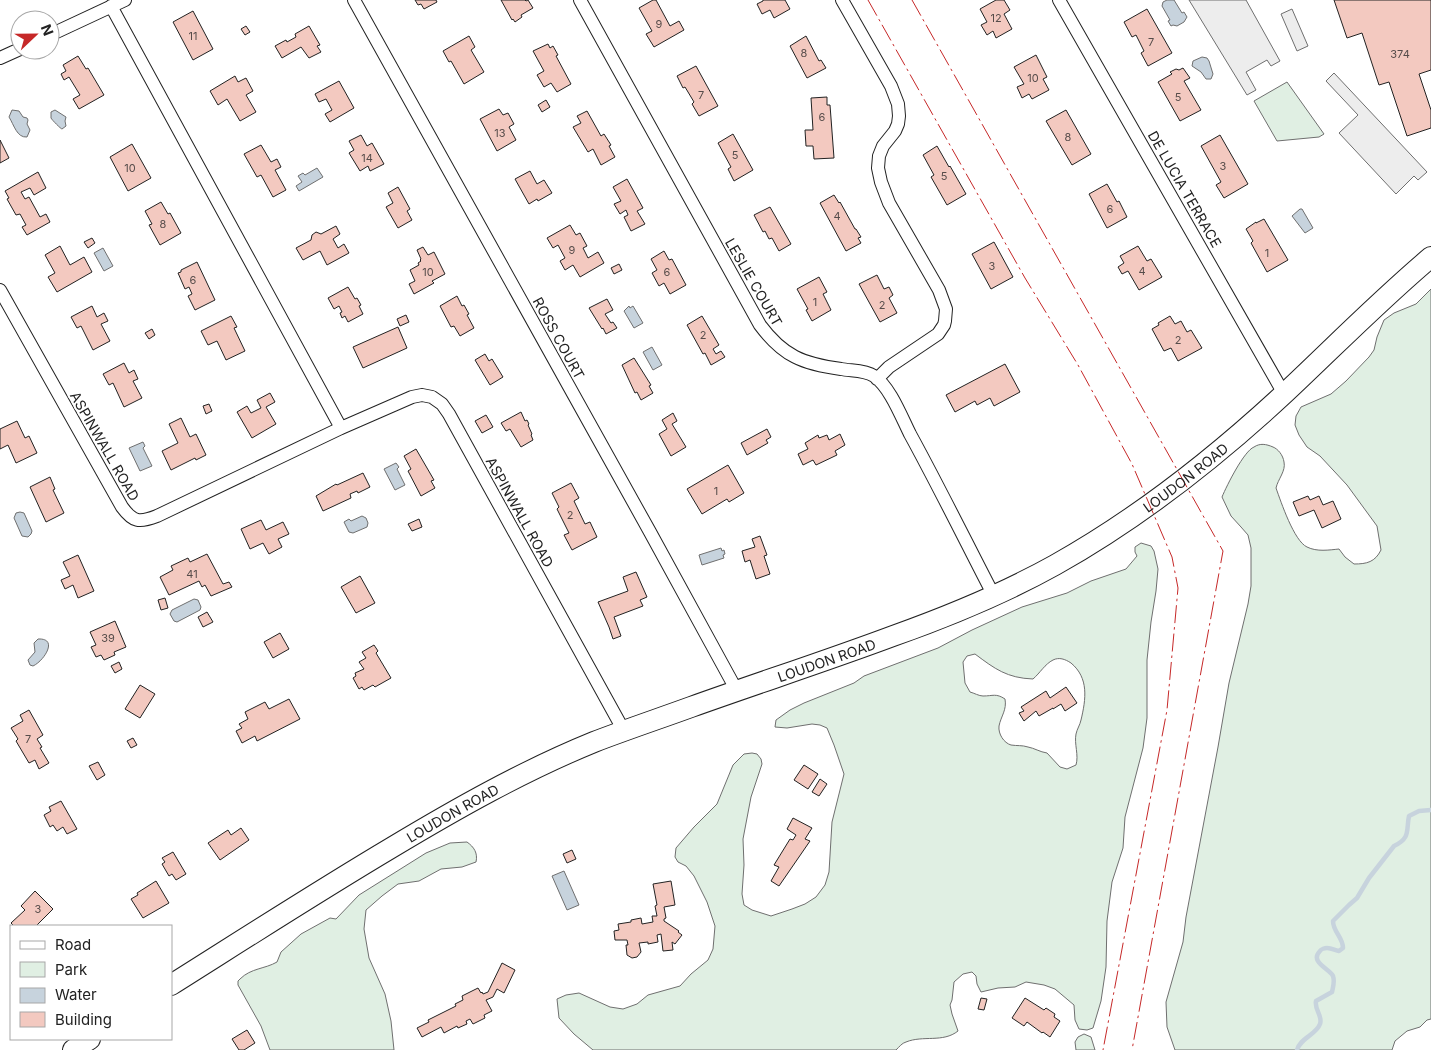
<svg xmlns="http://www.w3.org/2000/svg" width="1431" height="1050" font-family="Inter,sans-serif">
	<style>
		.green { fill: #e0efe3; stroke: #6f6f6f; fill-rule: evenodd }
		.parking { fill: #ededed; stroke: #6f6f6f }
		.water { fill: #c7d3dd; stroke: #6f6f6f }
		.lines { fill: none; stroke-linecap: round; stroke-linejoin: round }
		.stream { stroke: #c7d3dd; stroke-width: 4.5 }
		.building { fill: #f3c9c0; stroke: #222 }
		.minor-casing { stroke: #222; stroke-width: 14 }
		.primary-casing { stroke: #222; stroke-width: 22 }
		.minor { stroke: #fff; stroke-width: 12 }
		.primary { stroke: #fff; stroke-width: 20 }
		.power { stroke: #c62828; stroke-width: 1; stroke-dasharray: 18 4 2.5 4; stroke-linecap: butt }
		.labels { text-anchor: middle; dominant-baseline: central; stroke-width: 4; stroke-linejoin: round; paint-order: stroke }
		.number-label { font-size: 11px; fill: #564c4a }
		.street-label { font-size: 14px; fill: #222; stroke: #fff }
	</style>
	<rect width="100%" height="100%" fill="#fff"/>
	<path class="green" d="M1287,82L1324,134L1319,137L1277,141L1254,101Z
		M1431,289V1019L1427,1020L1420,1027L1407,1031L1395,1041L1392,1050H1175L1167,1027L1166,1002L1183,942L1186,917L1218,747L1229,683L1248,604L1251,586V548L1248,535L1241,527L1231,516L1222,497C1227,485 1244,451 1254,447C1260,443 1266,444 1273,447C1278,449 1283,455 1284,462C1286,471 1278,479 1276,488C1281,502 1294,541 1307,547C1317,552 1329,550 1339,549L1345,557L1354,564C1367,564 1375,562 1381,550L1377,526L1347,485L1320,456L1307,447L1299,435L1295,425L1296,416L1301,407L1331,394L1346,381L1369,357L1374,350L1377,337L1384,320L1394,313L1416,304Z
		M1141,543L1151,546L1154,551L1158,569L1156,591L1151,622L1147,660V718L1143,748L1125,817L1123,848L1112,882L1107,921L1106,967L1101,1001L1093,1028L1087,1030L1079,1029L1075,1020L1074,1005L1055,989L1044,985L1026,982L1015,987L998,988L981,992L977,984L976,976L972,972L963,974L954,982L952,1000L950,1005L952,1014L958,1031C943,1043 923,1035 906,1042C902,1043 899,1047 896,1050H593L574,1034L559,1018L557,999L566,995L579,993L610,1007L623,1009L637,1004L648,995L680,986L691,974L708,960L713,949L715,926L707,902L694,876L686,866L678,862L675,857L676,848L694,827L717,804L733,765L744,754L752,753L757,754L761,759L762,764L751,797L743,839L744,865L742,894L744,905L752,910L771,916L792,909L805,904L816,897L825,885L829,872L832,822L844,774L834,745L827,728L820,725L812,724L787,728L775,727L776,720L790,710L804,703L854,683L864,676L938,648L972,630L1022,607L1067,593L1091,581L1126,569L1137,556L1135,552V547ZM975,654C995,669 1007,678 1033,679C1040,673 1045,664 1053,660C1059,657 1065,659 1071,663C1089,678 1086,699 1081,720C1080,725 1077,729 1076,734C1074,744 1079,755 1076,765L1067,769L1060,767L1047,753C1040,752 1034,748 1028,747C1022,745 1017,746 1011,745C1004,743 998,734 999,726C1001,716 1007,710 1005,699C996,693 993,696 983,696C979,696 974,693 970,692L965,683L963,662L967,656Z
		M467,842C474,847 478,853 476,862L462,867L441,869L419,881L398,884L382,896L366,910L364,929L369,958L385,994L391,1021L394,1050H270L261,1026L238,985V981L240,979C251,968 265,969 277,962L281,952L301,934L330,918L336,919L359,895L426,853L450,843Z
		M1084,1034L1091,1037L1095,1050H1076L1075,1042L1078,1037Z"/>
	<path class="parking" d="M1189,0H1246L1280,61L1271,66L1267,60L1246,72L1256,90L1247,95Z
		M1292,9L1308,46L1297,51L1281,14Z
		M1334,73L1427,172L1418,180L1414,176L1396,194L1339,133L1358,115L1326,81Z"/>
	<path class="water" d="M1167,0H1174L1182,13L1184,12L1187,17L1184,22L1177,26L1173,25L1171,26L1168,21L1170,20L1162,6L1163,2Z
		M1202,57L1207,58L1209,61L1213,74L1211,79H1206L1201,72L1192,66L1193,61Z
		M12,110L19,111L23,117L27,118L28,120L27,124L30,130L27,137C17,138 14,125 9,117Z
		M55,110L66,117L65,121L66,126L62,129C61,129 52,120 51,118V112Z
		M317,168L323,177L299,191L296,186L302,182L298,176L303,173L305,175Z
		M1300,209H1302L1313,228L1305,233L1292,216Z
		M103,248L113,266L104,271L94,253Z
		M629,306L630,308L633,306L643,323L634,328L624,311Z
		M652,347L662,365L653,370L643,352Z
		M143,442L145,446L143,448L152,466L140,471L129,448Z
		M396,463L399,467L397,469L405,485L395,490L384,469Z
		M20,512L24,513L32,531L31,534L28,537L22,536L14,518L16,513Z
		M362,516L366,518L368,523L367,527L353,533L349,532L344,522L349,519L351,521Z
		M721,548L722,551L724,550L725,554L723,555L724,558L702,565L699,555Z
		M194,599L198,600L201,607L200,610L177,622L174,621L170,614L172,610Z
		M38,639C59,638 44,661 33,666L30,665L28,660L35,652L34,643Z
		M564,871L579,905L567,910L552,876Z"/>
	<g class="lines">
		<path class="stream" d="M1297,1050C1300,1038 1316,1035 1320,1024C1323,1016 1314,1009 1316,1001L1332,992C1333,987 1335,982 1333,976C1330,969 1309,962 1320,951C1321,949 1325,948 1327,948C1331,948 1335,950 1339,951L1343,948C1343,937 1333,932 1333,921L1349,905L1357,898L1369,878L1394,846C1411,838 1406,830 1409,816L1419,811L1431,810"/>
	</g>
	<path class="building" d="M415,0H436L437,2L424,9L421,4L418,5Z
		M501,0H525L526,1L528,0L533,8L521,15L522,17L515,22L513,19L512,20Z
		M653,0H656L670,26L679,21L684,30L654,47L646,34L652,31L639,8Z
		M763,0H785L790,9L774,18L770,10L762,14L757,4L763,1Z
		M996,0H1004L1010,10L1004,14L1012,29L996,38L993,31L987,35L981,25L987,22L980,9Z
		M1334,0H1431V70L1419,74L1431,110V128L1407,136L1389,82L1379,85L1362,33L1347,38Z
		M1147,9L1172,53L1148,66L1141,53L1144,51L1136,35L1132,37L1124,22Z
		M193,11L213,49L193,60L173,22Z
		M246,26L250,32L245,35L241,29Z
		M309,26L320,45L317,46L321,52L309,58L301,47L282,58L275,46L286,40L287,42L296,37L295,34Z
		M469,36L475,47L471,50L484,72L464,84L451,61L449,62L443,51Z
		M806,36L819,61L821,60L826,68L807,78L790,46Z
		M548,44L550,48L553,46L558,55L556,56L571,84L557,92L551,83L544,87L537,75L544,71L533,51Z
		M1036,55L1047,77L1043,79L1049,90L1032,99L1029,94L1022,98L1017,87L1024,84L1014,67Z
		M78,56L86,69L88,68L104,95L79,109L73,99L80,95L69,77L64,80L61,74L66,71L63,65Z
		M696,66L718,106L699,116L692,104L694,102L685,87L683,88L677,76Z
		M1183,68L1190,78L1184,81L1201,110L1180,121L1158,82L1172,74L1170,72L1176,69L1179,70Z
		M235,76L238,82L246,78L253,91L246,95L256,112L240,121L227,99L218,105L210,91Z
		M339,81L354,108L330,122L325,114L332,110L326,99L319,102L315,94Z
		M827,97V105H830L834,158L814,159L813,146H806L805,130H813L811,98Z
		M546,100L550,107L542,112L538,105Z
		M499,109L503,115L508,113L514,124L509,127L516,140L497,151L480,119Z
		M1066,110L1091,154L1072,165L1046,121Z
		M587,111L601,136L604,134L611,145L609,146L615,157L601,165L593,149L588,152L573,127L581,123L577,116Z
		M733,134L753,170L734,181L728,169L731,167L718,143Z
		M361,135L367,146L372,143L384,164L370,171L368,166L360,171L349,153L354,150L349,141Z
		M1220,135L1248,184L1224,198L1216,185L1221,182L1201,146Z
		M0,140L9,158L0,163Z
		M132,144L151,178L128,191L110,157Z
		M261,145L271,162L277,159L281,167L275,170L286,190L273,197L261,175L257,177L244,154Z
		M937,146L949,167L950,166L966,194L947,205L931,177L934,175L923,155Z
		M530,171L537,184L544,180L552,193L538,201L537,199L529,204L515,179Z
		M38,172L46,188L34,195L30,188L21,192L25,199L29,197L40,217L46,214L50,222L27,235L22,227L26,225L20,214L16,215L7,199L9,198L5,191Z
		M627,179L643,208L637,211L645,224L631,231L624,217L628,215L626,210L620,214L614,204L621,201L613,187Z
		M1107,184L1117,202L1119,201L1127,217L1107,228L1089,194Z
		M398,187L410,209L407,211L412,220L398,228L386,207L393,203L388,193Z
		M834,195L839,203L840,202L855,229H856L861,237L858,238L861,243L846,251L820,203Z
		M161,202L168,214L170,213L181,233L160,245L149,225L152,224L145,211Z
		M770,207L791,244L779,251L772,238L769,239L765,231L763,232L754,215Z
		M1264,219L1288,260L1267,272L1251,243L1253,241L1246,229L1256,222V223Z
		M570,225L576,235L580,233L587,246L583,248L588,258L598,252L604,263L580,277L573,265L565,270L560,261L565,258L558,245L553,248L547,238Z
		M336,226L340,234L333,239L338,248L344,244L349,253L327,265L320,251L303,260L296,248L311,240L312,235L316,232L321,234Z
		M92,238L95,243L88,248L84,242Z
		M994,242L1013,277L991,289L972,254Z
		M60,246L70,265L84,257L92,272L57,292L48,277L55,273L45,255Z
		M1138,246L1147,261L1151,259L1162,277L1139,290L1128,271L1122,274L1118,267L1124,263L1120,256Z
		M423,247L428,255L434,252L445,274L432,281L434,283L414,294L409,284L415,281L410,270L419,265L418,263L421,261L420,260L421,259L417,250Z
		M664,251L669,260L672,259L686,285L670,294L664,283L659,286L652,273L657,270L651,259Z
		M197,262L215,300L195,310L188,296L192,294L189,287L185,289L178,273L181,272V270Z
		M619,264L622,270L614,274L611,268Z
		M877,275L884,289L889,287L893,295L889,298L897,313L880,322L859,284Z
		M819,277L827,292L823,294L831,310L812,321L806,310L808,309L797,289Z
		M348,287L355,299L357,298L361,305L359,306L363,314L348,322L345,316L342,318L340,313L342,312L339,306L334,309L328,298Z
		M457,296L462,306L464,305L469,314L467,315L474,328L460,336L454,326L451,327L440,306Z
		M607,299L613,310L605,314L611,323L613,322L617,328L606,334L603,328L602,329L589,308Z
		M92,306L97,317L104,313L108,321L101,324L110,341L93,350L81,326L77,328L71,317Z
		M406,315L409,322L400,326L397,319Z
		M231,316L237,327L234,328L245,351L226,360L217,341L208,345L201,331Z
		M702,316L719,345L713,349L716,354L721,351L725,357L711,365L705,353L703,354L687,325Z
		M1170,316L1175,324L1181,321L1187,332L1191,330L1202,348L1178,361L1171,348L1164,351L1152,329L1159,325L1158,323Z
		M398,327L407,348L363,368L353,347Z
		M152,329L155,335L149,339L145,333Z
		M485,354L489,361L492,359L503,377L490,385L475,360Z
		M634,358L651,385L649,386L653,393L641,400L637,392L635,393L622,365Z
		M124,363L129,373L134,370L138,379L133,381L142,398L124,407L113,383L109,385L103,374Z
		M1005,364L1020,392L994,406L990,398L977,405L975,401L955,412L946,395Z
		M270,393L275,402L266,407L276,424L252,438L237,412L247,406L251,413L261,408L257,400Z
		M209,404L212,411L206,414L203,406Z
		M521,412L525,421L527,420L529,424L528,425L532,434L531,435L533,440L521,447L510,429L506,431L501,423Z
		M673,413L677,421L672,424L686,447L671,456L659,434L667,429L662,420Z
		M486,415L493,427L482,433L475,421Z
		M181,418L190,437L196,434L206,455L196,460L195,458L171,470L162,451L178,443L169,424Z
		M17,421L25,438L29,436L37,453L16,463L8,445L0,449V429Z
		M767,429L771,437L766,440L768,443L747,455L741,443Z
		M840,434L845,445L835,451L837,455L816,465L813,460L803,465L798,454L808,449L805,443L818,435L819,438L827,435L829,440Z
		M416,449L434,480L431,481L435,488L421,496L408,471L411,469L404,456Z
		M728,465L744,493L729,502L727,499L702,514L687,489Z
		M363,473L370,487L358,493L357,491L350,494L351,498L323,511L316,496L336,484L337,485Z
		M50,477L55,489L53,490L64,513L46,522L30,487Z
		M571,483L579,498L574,501L585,524L590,522L597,537L572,550L564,535L569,533L557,509L559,507L552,493Z
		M1308,496L1310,500L1319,496L1323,505L1333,501L1341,519L1322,528L1314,510L1299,516L1293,502Z
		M419,519L422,527L412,531L408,524Z
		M261,520L266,530L283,522L289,534L278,539L282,547L269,554L263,543L250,549L241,529Z
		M760,536L767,555L764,556L770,574L756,579L750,560L745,562L742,551L755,547L752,539Z
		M207,554L223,584L229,582L232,587L211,596L205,585L202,587L199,581L169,595L160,577L173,570L171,566L188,558L190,562Z
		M78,555L94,591L78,598L73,585L65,589L61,580L70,576L63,562Z
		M636,572L647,597L640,600L643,606L614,617L621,636L613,639L609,627L598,602L628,591L623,577Z
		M360,576L375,603L356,613L341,587Z
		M165,598L168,608L161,610L158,600Z
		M207,612L213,622L203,627L198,617Z
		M115,621L126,647L114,652L115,655L104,660L101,655L96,657L91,647L96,645L90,632Z
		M280,633L289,649L273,658L264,642Z
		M374,645L378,651L376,653L391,678L375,687L373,685L364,690L362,687L359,689L353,678L356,676L355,673L364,669L359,662L366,658L362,652Z
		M119,662L122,669L115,673L111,666Z
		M140,685L155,694L140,718L125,709Z
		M1066,687L1077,703L1065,711L1061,704L1053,709V708L1039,716L1036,711L1024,721L1019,713L1024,711L1021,707L1046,691L1050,698Z
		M289,699L300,719L257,741L255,736L242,743L236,731L242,728L239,724L248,719L245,712L265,702L269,709Z
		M29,710L43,735L37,739L42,747L40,748L49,763L39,769L35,760L29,763L16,741L18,739L11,728L23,721L20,715Z
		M133,738L137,745L131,748L127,741Z
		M98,762L105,775L97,780L89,766Z
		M804,765L818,774L808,789L794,780Z
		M820,779L827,784L819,796L812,792Z
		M61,801L77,829L67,834L63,827L57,831L53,825L50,827L44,815L51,811L49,807Z
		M793,818L812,828L805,839L810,841L779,886L771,881L779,867L774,865L790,839L793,840L796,835L787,829Z
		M241,828L249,840L220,860L208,843L228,830L231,835Z
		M572,850L576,859L567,863L563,854Z
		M173,852L186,874L176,880L172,874L169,876L162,864L165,862L162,858Z
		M156,881L169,903L143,918L131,899L138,895L137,893Z
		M671,881L675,905L664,907L666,918L664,919V921L679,931L678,932L682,935L675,944L672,942L673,950L663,951L661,934L657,935L658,942L648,944V942L639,943L641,952L637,957L632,958L627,955L626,945H628L627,940H615L614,931L619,930L618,924L631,922V920L641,918L642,924L653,922L652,916H657L655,906L657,905L653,884Z
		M35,891L53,909L36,926H14L11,923L25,910L21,906Z
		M502,963L515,970L504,993L497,989L493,997L486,1000L492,1011L484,1015L485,1018L473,1024L470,1019L466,1021L467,1024L458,1028L457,1026L444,1033L441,1027L422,1037L417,1028L429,1022L428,1020L456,1006L455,1004L463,1000L462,996L478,988L481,993L482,992L483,994L488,992Z
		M981,998L987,999L984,1010L978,1009Z
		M1025,998L1044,1010L1046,1008L1055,1014L1054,1017L1060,1021L1050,1037L1043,1032L1042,1033L1027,1022L1024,1026L1012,1018Z
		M247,1030L255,1043L244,1050H239L232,1039Z"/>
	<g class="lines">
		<defs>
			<path id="minor" d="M354,0L650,532L737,691
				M580,0L760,325C783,356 803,364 841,369C851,371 865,370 874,376C890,387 901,416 910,434C939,487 966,542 994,596
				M842,0L891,86L898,104L899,116L898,124L895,131L883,146L879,156L878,168L881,182L889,203L939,290L946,309L945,321L944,325L938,334L889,367L877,379
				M1059,0L1284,394
				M111,6L341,428
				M50,35L125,0
				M0,58L20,49
				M0,290L122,507C133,522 139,523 157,516L341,428L412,397L422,395L432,397L442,404L449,414L624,731"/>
			<g id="primary">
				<path id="s1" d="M171,985C244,939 317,892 391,848C456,809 523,771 594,742C625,730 658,719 691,707C758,683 826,661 893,636C949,616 1003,594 1055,565C1139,518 1215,458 1285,393C1334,347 1380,300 1431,257"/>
				<path d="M73,1050L90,1039"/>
			</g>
		</defs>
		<use href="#minor" class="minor-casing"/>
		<use href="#primary" class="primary-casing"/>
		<use href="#minor" class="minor"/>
		<use href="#primary" class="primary"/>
		<path class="power" d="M868,0L1025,278L1078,365L1132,464L1172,557L1178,588L1167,710L1103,1050
			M912,0L1223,551L1132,1050"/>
	</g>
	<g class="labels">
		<g class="number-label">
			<text x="996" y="18">12</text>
			<text x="659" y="24">9</text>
			<text x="193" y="36">11</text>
			<text x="1151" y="42">7</text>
			<text x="804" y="53">8</text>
			<text x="1400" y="54">374</text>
			<text x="1033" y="78">10</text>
			<text x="701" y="95">7</text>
			<text x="1178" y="97">5</text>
			<text x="822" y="117">6</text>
			<text x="500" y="133">13</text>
			<text x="1068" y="137">8</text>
			<text x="735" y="155">5</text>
			<text x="367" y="158">14</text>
			<text x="1223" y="166">3</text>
			<text x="130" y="168">10</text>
			<text x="944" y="176">5</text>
			<text x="1110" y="209">6</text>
			<text x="837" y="216">4</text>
			<text x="163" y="224">8</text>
			<text x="572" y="250">9</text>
			<text x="1267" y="253">1</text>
			<text x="992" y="266">3</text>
			<text x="1142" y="271">4</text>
			<text x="428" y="272">10</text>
			<text x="667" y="272">6</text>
			<text x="193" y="280">6</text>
			<text x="815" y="302">1</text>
			<text x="882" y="305">2</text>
			<text x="703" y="335">2</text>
			<text x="1178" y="340">2</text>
			<text x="716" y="491">1</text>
			<text x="570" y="515">2</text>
			<text x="192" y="574">41</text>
			<text x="108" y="638">39</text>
			<text x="28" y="739">7</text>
			<text x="38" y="909">3</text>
		</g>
		<g class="street-label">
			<text transform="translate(1185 189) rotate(60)">DE LUCIA TERRACE</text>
			<text transform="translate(754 282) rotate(60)">LESLIE COURT</text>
			<text transform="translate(559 338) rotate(61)">ROSS COURT</text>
			<text transform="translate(105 446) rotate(60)">ASPINWALL ROAD</text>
			<text stroke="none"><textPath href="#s1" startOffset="1140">LOUDON ROAD</textPath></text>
			<text transform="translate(520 512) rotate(61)">ASPINWALL ROAD</text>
			<text stroke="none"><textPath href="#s1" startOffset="735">LOUDON ROAD</textPath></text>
			<text stroke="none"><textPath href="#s1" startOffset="330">LOUDON ROAD</textPath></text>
		</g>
	</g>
	<rect x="10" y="925" width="162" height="115" fill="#ffffff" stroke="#a7a7a7"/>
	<rect x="20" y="941" width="25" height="8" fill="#ffffff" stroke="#a7a7a7"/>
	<text x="55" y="950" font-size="15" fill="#222222">Road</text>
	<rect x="20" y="962" width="25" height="15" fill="#e0efe3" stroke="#a7a7a7"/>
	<text x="55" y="975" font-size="15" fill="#222222">Park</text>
	<rect x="20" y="988" width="25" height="15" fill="#c7d3dd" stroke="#a7a7a7"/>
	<text x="55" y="1000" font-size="15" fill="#222222">Water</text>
	<rect x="20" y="1012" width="25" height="15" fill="#f3c9c0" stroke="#a7a7a7"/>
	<text x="55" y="1025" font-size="15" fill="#222222">Building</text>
	<g transform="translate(35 35) rotate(68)"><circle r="24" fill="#ffffff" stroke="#a7a7a7"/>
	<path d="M0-4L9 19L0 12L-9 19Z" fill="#c62828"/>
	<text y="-8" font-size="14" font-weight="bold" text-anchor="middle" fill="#222222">N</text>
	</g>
</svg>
